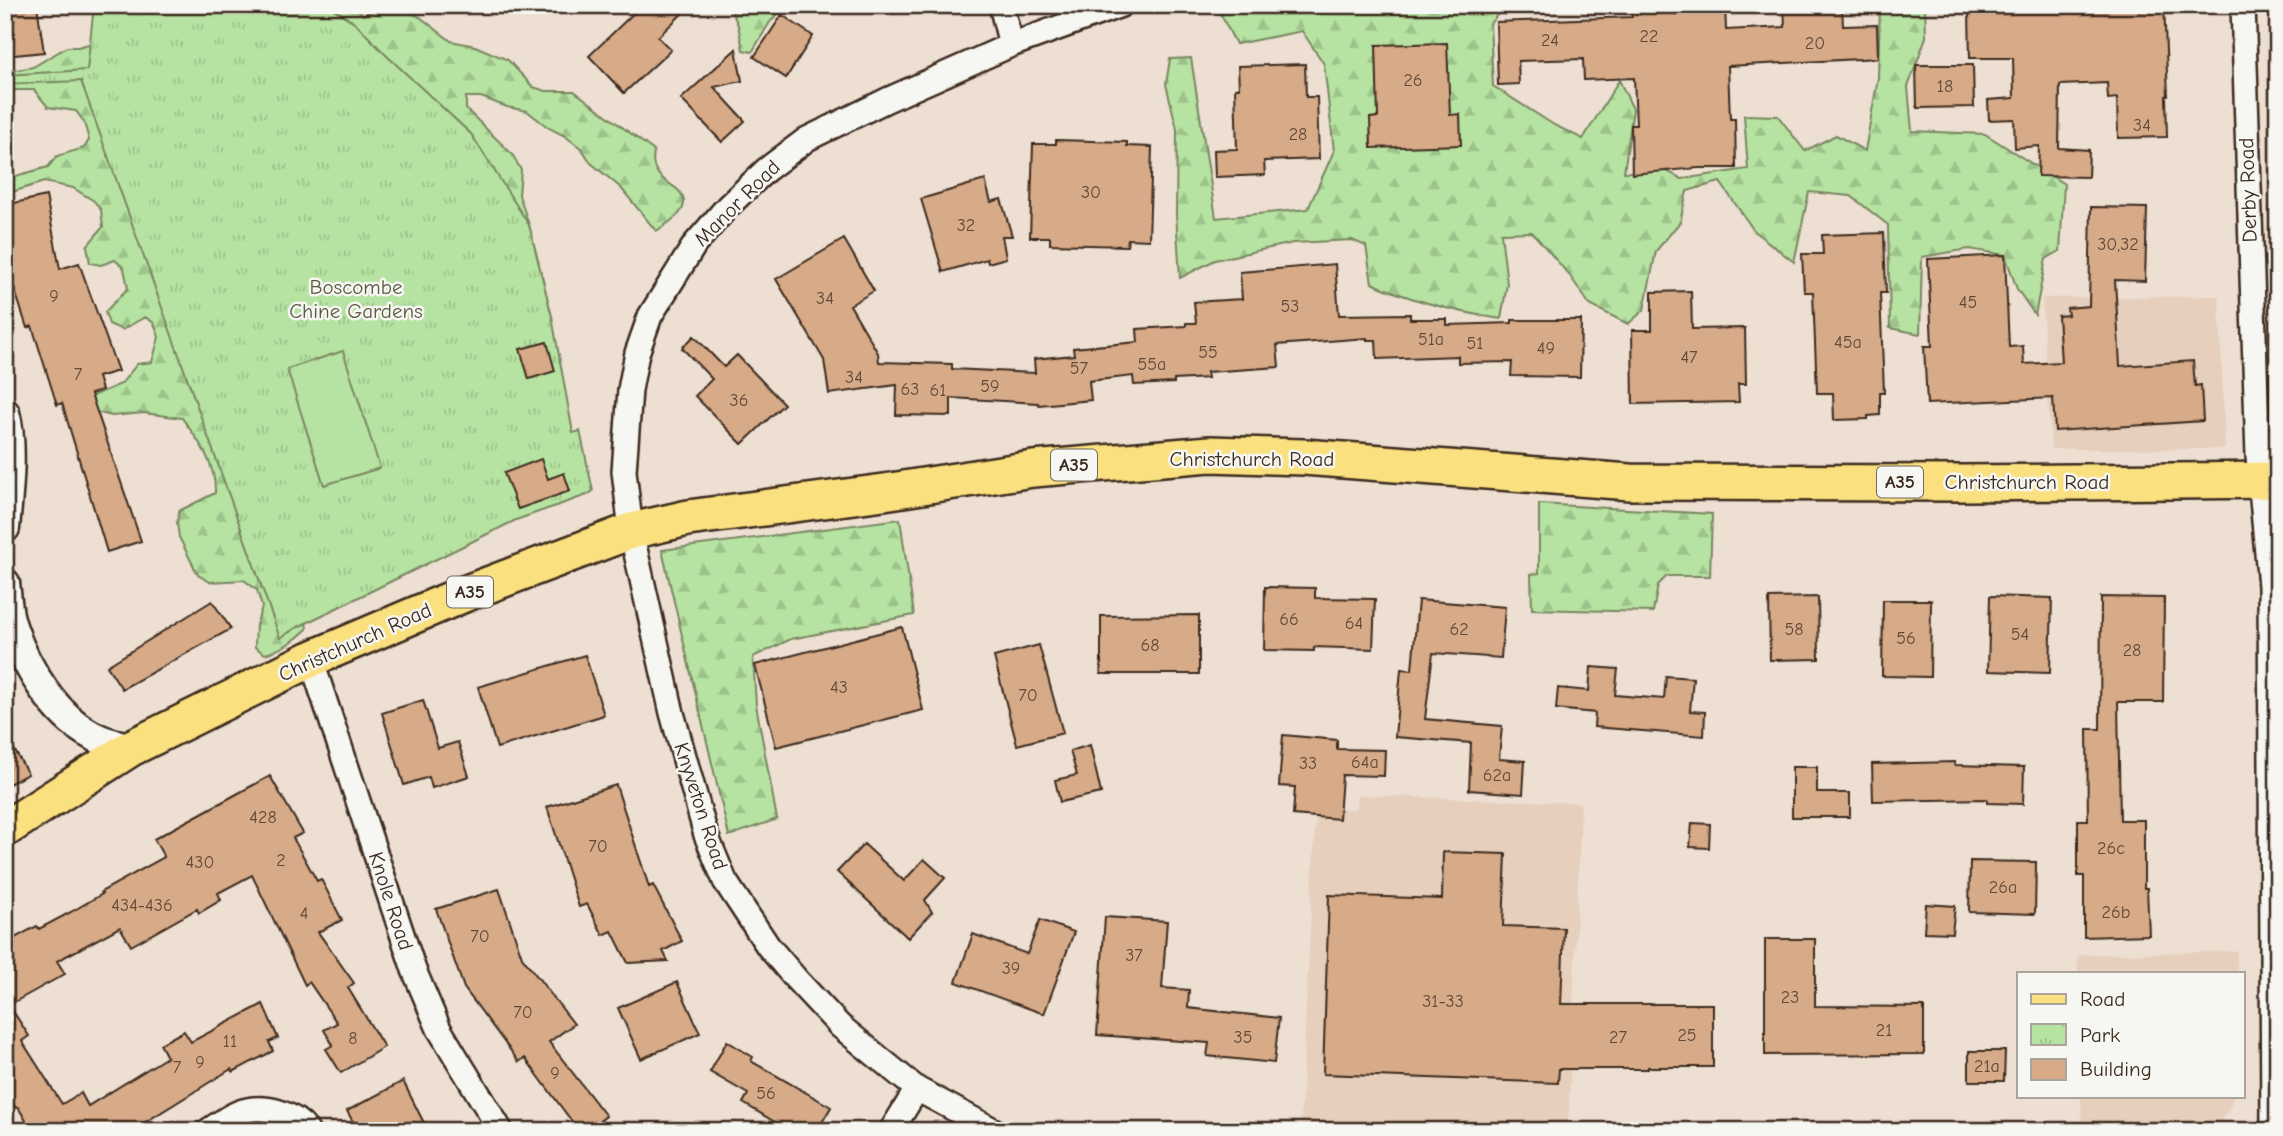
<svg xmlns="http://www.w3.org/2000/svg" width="2283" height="1136" font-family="'Comic Neue',sans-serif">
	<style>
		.built { fill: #e6cfbc }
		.forest { fill: url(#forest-firs); stroke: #788660; stroke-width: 2 }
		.park { fill: url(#park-tufts); stroke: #788660; stroke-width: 2 }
		.pitch { fill: #b6e3a2; stroke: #788660; stroke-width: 2 }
		.building { fill: #d7aa88; stroke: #3b2a1e; stroke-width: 2 }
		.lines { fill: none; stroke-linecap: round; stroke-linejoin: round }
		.minor-casing { stroke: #3b2a1e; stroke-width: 28 }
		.tertiary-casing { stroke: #3b2a1e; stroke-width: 33 }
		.primary-casing { stroke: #3b2a1e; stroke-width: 40 }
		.minor { stroke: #f6f6f2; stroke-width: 23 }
		.tertiary { stroke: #f6f6f2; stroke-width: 28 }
		.primary { stroke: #fbe080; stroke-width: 35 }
		.labels { text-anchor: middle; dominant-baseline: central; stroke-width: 5; stroke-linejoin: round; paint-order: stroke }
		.number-label { font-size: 18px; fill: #624a38 }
		.shield { fill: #f6f6f2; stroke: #73675e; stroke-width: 2 }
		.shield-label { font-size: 19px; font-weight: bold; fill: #3b2a1e }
		.street-label { font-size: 21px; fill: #3b2a1e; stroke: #f6f6f2 }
		.park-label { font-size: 21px; fill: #5a583f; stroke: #f6f6f2 }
	</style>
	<defs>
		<pattern id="forest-firs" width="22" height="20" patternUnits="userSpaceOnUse" patternTransform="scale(1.75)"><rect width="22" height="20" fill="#b6e3a2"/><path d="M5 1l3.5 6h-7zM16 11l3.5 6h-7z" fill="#9dc38b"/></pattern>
		<pattern id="park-tufts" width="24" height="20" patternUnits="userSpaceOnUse" patternTransform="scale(1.75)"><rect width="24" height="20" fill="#b6e3a2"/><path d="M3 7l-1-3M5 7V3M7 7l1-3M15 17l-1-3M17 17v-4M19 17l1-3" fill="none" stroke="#9dc38b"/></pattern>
	</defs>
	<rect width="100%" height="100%" fill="#eddfd2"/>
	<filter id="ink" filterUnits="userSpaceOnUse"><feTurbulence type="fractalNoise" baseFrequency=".0143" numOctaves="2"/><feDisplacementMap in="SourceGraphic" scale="14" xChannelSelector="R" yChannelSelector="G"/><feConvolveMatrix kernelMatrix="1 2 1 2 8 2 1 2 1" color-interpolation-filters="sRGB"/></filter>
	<g filter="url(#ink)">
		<path class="built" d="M2219,296L2225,449H2051L2042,298Z
			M1357,795L1581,803L1568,1131H1300L1316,809H1356Z
			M2237,951V973H2078V955Z
			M2081,1096H2234L2229,1109L2214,1131H2082Z"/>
		<path class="forest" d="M201,5H354L363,15L387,5H394L420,17L451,41L475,46L508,60L533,87L546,91H574L654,151C653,159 652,165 657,172C661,180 671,184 678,190C696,208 669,223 656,231L621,188L591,163L582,149L565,136L549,128L527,111L507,107L481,97H466V109L512,154L521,170L519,195L529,225L552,317Z
			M729,5H816C804,13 795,17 783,9L770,22L752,52L743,50L738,25Z
			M1216,5H1505L1490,24L1493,86L1554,125L1583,139L1619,80L1633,109L1624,172L1667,171L1682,179L1748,169L1744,115L1778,116L1805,151L1836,135L1865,151L1878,78L1880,5H1925L1926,37L1908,87L1912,131L1985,134L2064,184L2060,251L2046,259L2035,315L2017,289L2005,255L1969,249L1922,257L1920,334L1890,328L1888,225L1851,196L1809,192L1794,262L1755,232L1720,182L1687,191L1680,222L1656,251L1644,310L1628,324L1590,305L1570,276L1532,232L1501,233L1507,284L1501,319C1457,312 1412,301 1372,283L1366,246L1352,240L1293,243L1215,260L1180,278L1176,214L1177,129L1166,84L1170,59L1191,58L1216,218L1308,209L1334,151L1324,64L1302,31L1236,44Z
			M99,41L305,615L307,629C295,641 283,649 265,654L255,647L256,625L262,607L257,590L244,580L210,582L198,575L179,537L177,523L179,511L215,493C216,463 199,441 182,418L144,413L112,416L83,409L90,397L121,384L137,364L152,362L159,337L154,323L145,317L122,330L109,324L105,312L128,288L124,268L115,260L101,265L90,263L87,246L103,227L101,210L94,201L73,188L44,182L9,193H5V179L48,167L57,156L84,148L89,140L84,122L76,111L48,107L34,90H5V72L33,67L67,47H78Z
			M1539,504L1712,514L1710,576H1667L1658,585L1653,612L1532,609L1531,574L1539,573Z
			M900,519L914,615L791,639L753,657L756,705L777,819L729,836L662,550Z"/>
		<path class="park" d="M94,5H327L354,22L386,55L471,134L529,225L552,317L573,433L580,431L593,491L587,495L516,520L296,628L280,638L81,81L5,84V75L87,70Z"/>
		<path class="pitch" d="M343,351L380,468L324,485L287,369Z"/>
		<path class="building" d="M5,5H37L44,52L5,56Z
			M642,5H691L658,37L671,50L624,93L589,56Z
			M1631,5H1725L1726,30L1785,27L1784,5H1842L1843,26L1877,25L1878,58L1728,66L1730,119H1735L1736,168H1698L1632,174L1631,125H1636L1634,78L1584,80L1583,59L1518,61L1519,84L1498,85L1496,22L1632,17Z
			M2035,5H2164L2168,96H2166L2167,137L2118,138L2117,98L2108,99L2107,83L2060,85L2059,148L2089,150L2088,177L2038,176L2039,146L2015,148L2014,119L1989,120L1988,100L2014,98L2013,58H1970L1969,11L2035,9Z
			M782,15L813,36L786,78L754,57Z
			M1447,43L1450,115L1460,114L1461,145L1371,148L1370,118L1378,117L1376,45Z
			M736,49L742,81L714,87L745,121L722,142L681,99Z
			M1305,64L1306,97H1317L1319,159L1264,161L1265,175L1215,177L1214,150L1237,149L1235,88H1239L1238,66Z
			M1916,65H1973L1974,107L1917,108Z
			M1056,140L1127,142V146L1152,147L1149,240L1128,239L1127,246L1050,244V237H1030L1033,144H1056Z
			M985,180L991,202L1001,199L1012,236H1002L1006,258L988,263L987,259L943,272L921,199Z
			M46,196L60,269L79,263L118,371L98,377L102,390L91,394L141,541L107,552L62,403L57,405L32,326L27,328L5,259V205Z
			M2091,207L2147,208L2145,281L2115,280L2120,366L2193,361L2195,386L2201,385L2203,421L2055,431L2053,398L1927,404L1924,346H1932L1928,259L2005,255L2009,347L2023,346L2024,364L2061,362L2058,316L2068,315L2067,308L2089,306Z
			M1884,233L1886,293H1880L1884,392H1880V415L1868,416V419L1834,420L1833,393H1817L1813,292H1804L1802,254H1823L1822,235Z
			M844,239L874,291L850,305L878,353L879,362L952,364V369L1035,373L1034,359L1074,355L1073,348L1138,342L1137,329L1186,326V323H1196L1194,302L1242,299L1240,272L1335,264L1339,315L1410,314V319H1447V325L1512,323V320H1581L1580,377L1511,376L1512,362L1458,363V356L1377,359L1376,340H1367V338L1277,345L1279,367L1207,372L1208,378L1174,380V383L1134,385L1133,376L1089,381L1091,400L1039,405L1038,403L951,398V416L896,415L897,385L829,394L824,360L776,279Z
			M1691,291L1692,329L1745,328L1746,384H1738L1739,402L1633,404L1632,330H1652V292Z
			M694,336L724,367L737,355L784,404L742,444L695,396L712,379L682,348Z
			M547,342L555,371L529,379L520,349Z
			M541,459L548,479L564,473L570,491L518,509L504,473Z
			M1265,587L1315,588V598L1375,599L1373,649L1314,647V651L1264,650Z
			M1990,596L2052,598L2050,673L1988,671Z
			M1818,597L1819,659L1770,660L1769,598Z
			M2101,597L2164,598L2163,702H2118L2120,820H2144V888H2147L2149,935L2084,937V876H2078V820H2088L2087,729H2100Z
			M1418,600L1505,607L1501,658L1433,653L1425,719L1502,726L1499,759L1525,761L1523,794L1469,790L1471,743L1395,737L1401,669L1412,670Z
			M1883,600H1931L1930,677L1882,676Z
			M212,601L231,629L122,689L107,666Z
			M1199,615V674H1101V616Z
			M902,627L923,710L776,747L755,665Z
			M1039,645L1063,733L1017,745L994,657Z
			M585,655L604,715L497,748L478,687Z
			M1591,667L1618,669L1615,695L1664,699L1666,676L1693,678L1690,711L1705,712L1704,736L1594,727L1595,713L1556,709L1558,688L1589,691Z
			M423,700L438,748L458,742L469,776L432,788L429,777L404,785L382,713Z
			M5,733L28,774L5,786Z
			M1283,735L1337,740V749L1385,750L1384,776L1342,775L1339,819L1293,815L1295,787L1279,786Z
			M1090,745L1101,793L1060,802L1055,780L1077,775L1070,751Z
			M1955,762V765L2024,767L2023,804L1987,803V799L1873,801L1872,764Z
			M1792,767H1817V793H1850V817H1792Z
			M270,776L303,833L293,838L317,881L321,879L342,920L318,932L354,983L348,988L384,1047L341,1073L326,1049L333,1045L324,1030L337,1023L309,982L305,985L252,875L218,893L221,900L199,913L197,909L131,946L120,927L57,961L65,974L9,1005L29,1036L22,1041L62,1104L81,1093L88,1106L167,1057L160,1044L184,1031L191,1042L263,1004L278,1038L269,1042L273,1051L233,1072L231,1069L131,1131H32L18,1107L16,1108L5,1092V943L37,926L39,929L71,912L102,894L101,892L164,857L154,839Z
			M616,785L649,887L653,885L682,941L663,951L668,961L628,963L612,931L603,935L587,904L579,907L547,807Z
			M1692,823L1710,824L1709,848L1690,847Z
			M864,844L904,881L924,859L945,878L925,900L932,912L908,938L837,872Z
			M1443,852L1506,854L1503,926L1564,928L1561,1004H1713V1067H1648V1069H1559L1558,1083L1323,1074L1329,895L1442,899Z
			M1970,861L2036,862L2035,914L1969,912Z
			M499,889L522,957L574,1024L549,1042L606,1116L587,1131H579L525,1058L519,1062L464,988L436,909Z
			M1926,904L1955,906L1952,933L1924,932Z
			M1105,917L1167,921L1162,988L1189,990L1188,1008L1279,1018L1274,1063L1207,1056L1209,1043L1097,1035Z
			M1040,920L1074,932L1044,1014L956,982L973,934L1027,954Z
			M1765,939H1815V1006L1924,1007V1054L1765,1055Z
			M677,982L700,1033L641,1059L618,1008Z
			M727,1041L753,1057L751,1061L831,1107L817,1131H790L743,1103L748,1094L710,1072Z
			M1969,1051H2005L2004,1081H1969Z
			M403,1081L428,1131H358L347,1111Z"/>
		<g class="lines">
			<defs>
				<path id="minor" d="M1001,5L1011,45
					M2243,5L2258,456L2270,586L2273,1130
					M311,659L414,970L439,1029L501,1131
					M208,1131C219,1124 234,1112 247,1110C268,1106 294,1113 307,1131
					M891,1131L917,1089
					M995,1131L917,1089L840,1026L796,979L768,946L725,881L706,835L672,713L631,531L624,471L630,390L637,353L650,316L695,244L728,206L766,170L807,139L887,100L1011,45L1121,5"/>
				<path id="tertiary" d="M5,413C14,444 8,495 5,528
					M5,583C7,597 7,613 12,626C25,667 58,722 100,739C110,743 121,745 131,748"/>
				<path id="primary" d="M5,829L131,748L311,659L464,594L631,531L688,518L884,492L1033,469L1210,454L1304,457L1630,482L1965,483L2278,480"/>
			</defs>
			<use href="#minor" class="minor-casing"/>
			<use href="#tertiary" class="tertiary-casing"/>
			<use href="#primary" class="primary-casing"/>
			<use href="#minor" class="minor"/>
			<use href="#tertiary" class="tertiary"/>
			<use href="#primary" class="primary"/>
		</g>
	</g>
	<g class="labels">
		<g class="number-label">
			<text x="1649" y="36">22</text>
			<text x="1550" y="40">24</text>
			<text x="1815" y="43">20</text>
			<text x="1413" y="80">26</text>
			<text x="1945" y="86">18</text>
			<text x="2142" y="125">34</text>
			<text x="1298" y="134">28</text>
			<text x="1091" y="192">30</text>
			<text x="966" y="225">32</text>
			<text x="2118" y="244">30,32</text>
			<text x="54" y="296">9</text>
			<text x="825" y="298">34</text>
			<text x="1968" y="302">45</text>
			<text x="1290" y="306">53</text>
			<text x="1431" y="339">51a</text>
			<text x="1848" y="342">45a</text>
			<text x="1475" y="343">51</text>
			<text x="1546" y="348">49</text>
			<text x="1208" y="352">55</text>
			<text x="1689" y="357">47</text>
			<text x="1152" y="364">55a</text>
			<text x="1079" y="368">57</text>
			<text x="78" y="374">7</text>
			<text x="854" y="377">34</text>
			<text x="990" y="386">59</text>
			<text x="910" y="389">63</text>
			<text x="938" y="390">61</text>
			<text x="739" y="400">36</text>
			<text x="1289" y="619">66</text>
			<text x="1354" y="623">64</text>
			<text x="1459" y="629">62</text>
			<text x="1794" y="629">58</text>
			<text x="2020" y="634">54</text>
			<text x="1906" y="638">56</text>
			<text x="1150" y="645">68</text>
			<text x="2132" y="650">28</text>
			<text x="839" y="687">43</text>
			<text x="1028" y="695">70</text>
			<text x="1365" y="762">64a</text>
			<text x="1308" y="763">33</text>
			<text x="1497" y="775">62a</text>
			<text x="263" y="817">428</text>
			<text x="598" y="846">70</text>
			<text x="2111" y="848">26c</text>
			<text x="281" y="860">2</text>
			<text x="200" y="862">430</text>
			<text x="2003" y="887">26a</text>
			<text x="142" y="905">434-436</text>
			<text x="2116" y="912">26b</text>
			<text x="304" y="913">4</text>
			<text x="480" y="936">70</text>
			<text x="1134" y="955">37</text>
			<text x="1011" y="968">39</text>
			<text x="1790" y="997">23</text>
			<text x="1443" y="1001">31-33</text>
			<text x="523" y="1012">70</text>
			<text x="1884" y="1030">21</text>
			<text x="1687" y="1035">25</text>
			<text x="1243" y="1037">35</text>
			<text x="1618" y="1037">27</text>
			<text x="353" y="1038">8</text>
			<text x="230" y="1041">11</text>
			<text x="200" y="1062">9</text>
			<text x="1987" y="1066">21a</text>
			<text x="177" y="1067">7</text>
			<text x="555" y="1073">9</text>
			<text x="766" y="1093">56</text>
		</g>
		<g class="shield">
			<rect x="1051" y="449.5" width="46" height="31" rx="5"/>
			<rect x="1877" y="466.5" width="46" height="31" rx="5"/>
			<rect x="447" y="576.5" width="46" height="31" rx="5"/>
		</g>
		<g class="shield-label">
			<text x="1074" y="465">A35</text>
			<text x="1900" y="482">A35</text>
			<text x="470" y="592">A35</text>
		</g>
		<g class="street-label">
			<text transform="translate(2248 190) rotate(-92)">Derby Road</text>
			<text transform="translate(737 203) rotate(-45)">Manor Road</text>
			<text x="1252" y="459">Christchurch Road</text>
			<text x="2027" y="482">Christchurch Road</text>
			<text transform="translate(355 642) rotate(-24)">Christchurch Road</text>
			<text transform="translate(701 806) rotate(72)">Knyveton Road</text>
			<text transform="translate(391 901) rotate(72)">Knole Road</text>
		</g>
		<g class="park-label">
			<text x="356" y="287">Boscombe<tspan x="356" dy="24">Chine Gardens</tspan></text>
		</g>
	</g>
	<rect width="2283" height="1136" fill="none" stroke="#f6f6f2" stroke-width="28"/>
	<rect x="14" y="14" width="2255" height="1108" fill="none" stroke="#3b2a1e" stroke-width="2.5" filter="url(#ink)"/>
	<rect x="2017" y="972" width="228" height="126" fill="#f6f6f2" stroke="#aba49d" stroke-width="2"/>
	<rect x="2031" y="994" width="35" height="10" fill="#fbe080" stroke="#aba49d" stroke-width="2"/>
	<text x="2080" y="1006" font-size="21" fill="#3b2a1e">Road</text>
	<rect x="2031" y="1024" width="35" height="21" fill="url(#park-tufts)" stroke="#aba49d" stroke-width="2"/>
	<text x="2080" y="1042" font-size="21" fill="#3b2a1e">Park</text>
	<rect x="2031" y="1059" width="35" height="21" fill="#d7aa88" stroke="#aba49d" stroke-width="2"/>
	<text x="2080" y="1076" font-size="21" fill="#3b2a1e">Building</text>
</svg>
